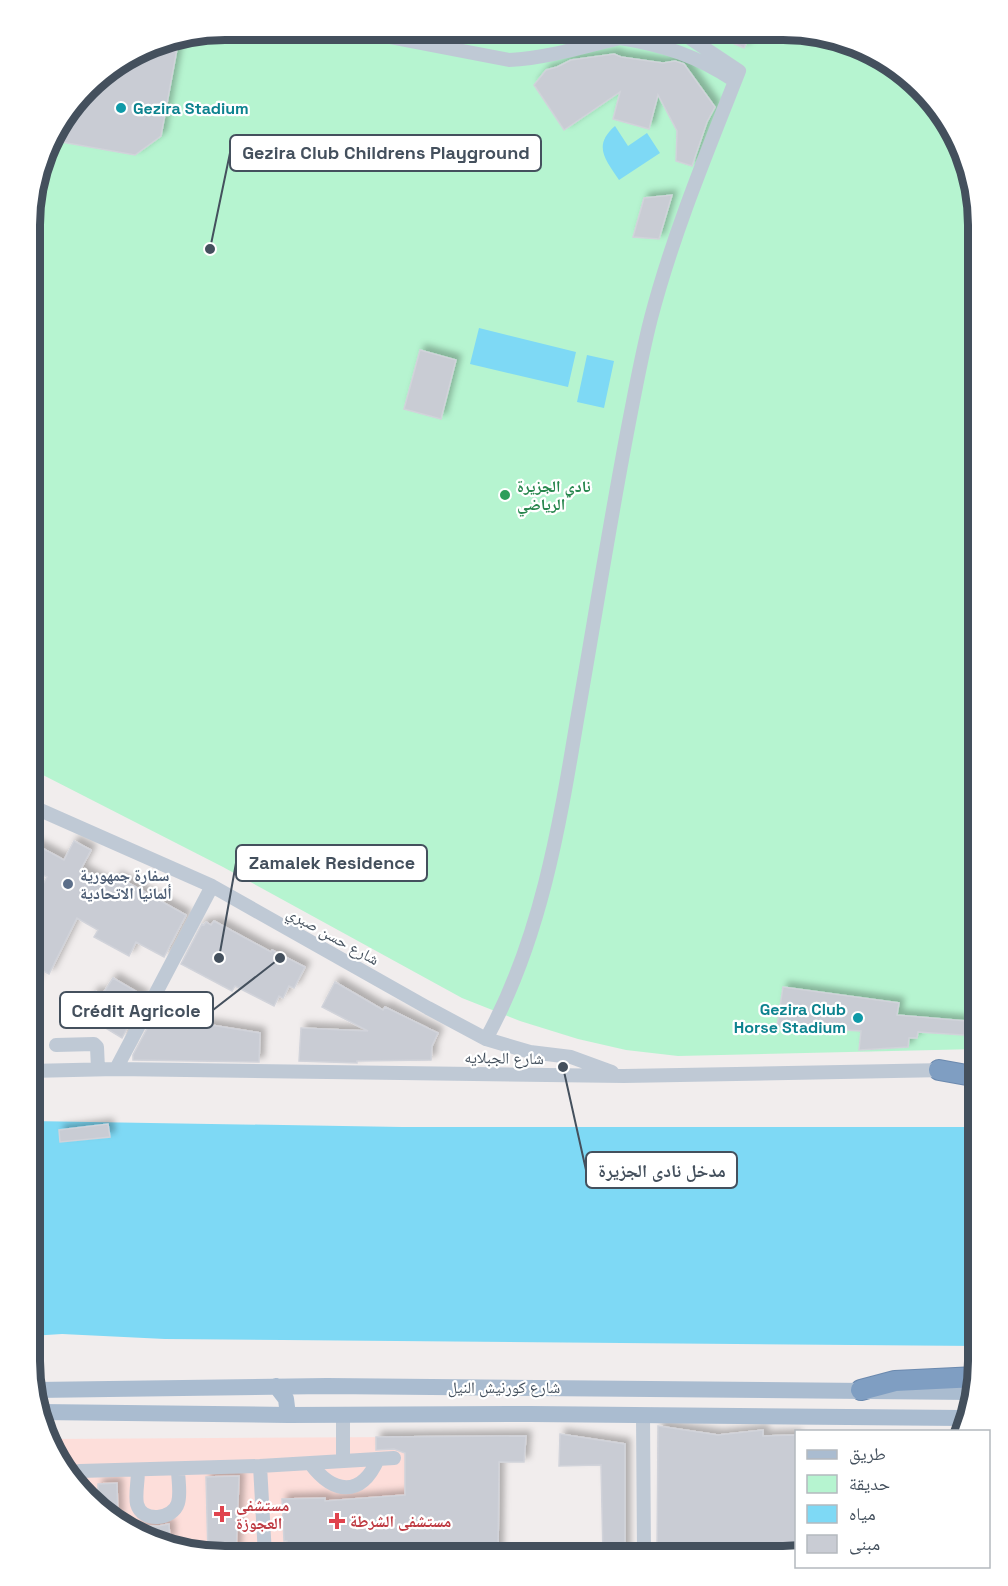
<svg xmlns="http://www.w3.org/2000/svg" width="1008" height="1586" font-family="'Space Grotesk','Noto Naskh Arabic',sans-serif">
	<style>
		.medical { fill: #fddeda }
		.green { fill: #b6f4d0 }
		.water { fill: #7ed9f5 }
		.building { fill: #c9ccd4; stroke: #d1d3da; stroke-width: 1.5; filter: url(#shadow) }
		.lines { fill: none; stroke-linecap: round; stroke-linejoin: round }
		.highway-casing { stroke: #6b89ae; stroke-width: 22 }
		.minor { stroke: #bfc9d5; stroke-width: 14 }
		.major { stroke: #aabcd0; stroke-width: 16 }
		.highway { stroke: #7f9ec2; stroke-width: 20 }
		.culture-dot { fill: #0f9aa8; stroke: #fff; stroke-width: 2 }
		.leisure-dot { fill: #2e9e5b; stroke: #fff; stroke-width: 2 }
		.service-dot { fill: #5c6f8a; stroke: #fff; stroke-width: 2 }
		.health-dot { fill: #e0444e; stroke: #fff; stroke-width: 2 }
		.labels { text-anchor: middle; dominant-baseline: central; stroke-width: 4.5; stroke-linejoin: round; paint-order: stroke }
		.culture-label { font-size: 16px; font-weight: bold; fill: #0d838f; stroke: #fff; text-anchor: start }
		.leisure-label { font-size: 16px; font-weight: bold; fill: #27864d; stroke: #fff; text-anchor: start }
		.service-label { font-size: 16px; font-weight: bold; fill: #4e5e75; stroke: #fff; text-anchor: start }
		.street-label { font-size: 16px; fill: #44505d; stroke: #fff }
		.health-label { font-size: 16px; font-weight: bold; fill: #be3a42; stroke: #fff; text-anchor: start }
		.rim { fill: none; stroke: #44505d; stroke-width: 8 }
		.leader { fill: none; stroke: #44505d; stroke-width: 2 }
		.callout-dot { fill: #44505d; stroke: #fff; stroke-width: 2 }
		.callout { fill: #fff; stroke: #44505d; stroke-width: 2 }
		.callout-label { font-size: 18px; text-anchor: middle; font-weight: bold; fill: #44505d }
	</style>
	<defs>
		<filter id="shadow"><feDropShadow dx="5" dy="-5" stdDeviation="3" flood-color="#0004"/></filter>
	</defs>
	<rect width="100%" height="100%" fill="#f1eded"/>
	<path class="medical" d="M405,1437V1555L201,1554L107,1516L48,1439Z"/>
	<path class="green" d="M226,30L808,32L901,70L963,151L978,226V1049L678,1056L626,1050L578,1039L520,1021L462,998L223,867L41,774L31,763L32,201L50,139L96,79L151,45Z"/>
	<path class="water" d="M615,126L628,146L647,133L660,153L619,180C606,160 592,146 615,126Z
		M479,328L576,352L568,387L470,364Z
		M587,355L614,361L604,408L577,402Z
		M30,1121L402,1127H978V1346L165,1339L62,1334L30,1336Z"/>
	<path class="building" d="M732,32H752L744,48L728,41Z
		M168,41H171L177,49L161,136L135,155L50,140L96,79L151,45Z
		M614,54L621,57L663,63L675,61L684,64L715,107L707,122L692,166L676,161L677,131L658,95L649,129L613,119L620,92L564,130L534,85L546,70L557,67L571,60Z
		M672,195L659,239L633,237L644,198Z
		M420,350L456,360L441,419L404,409Z
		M74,841L91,850L81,869L111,886L116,876L186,915L164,957L136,942L129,956L94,937L98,930L77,918L49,974L41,970L31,988V891L37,895L47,877L31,868V842L64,860Z
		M214,921L271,952L272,950L305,967L294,988L289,986L283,998L279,996L274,1006L235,986L232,991L181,964L202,924L204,925L206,922L211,925Z
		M113,978L144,996L122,1038L89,1018L92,1012L85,1008L95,991L102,995Z
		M335,982L383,1010L385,1007L438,1033L432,1046L431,1060L357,1061V1063L299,1061L301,1028L368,1031L322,1007Z
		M783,987L899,1003L897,1015L978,1022V1036L918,1032L917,1038H909L908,1047L859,1050L861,1031L777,1026Z
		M157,1010L174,1019L260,1033L259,1062L133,1060V1055Z
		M108,1124L110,1137L60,1142L59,1130Z
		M658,1426L718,1435L763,1430V1436L796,1435V1553L762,1556H657Z
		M560,1434L625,1444V1556L603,1555L601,1465L559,1466Z
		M526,1436L524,1462H499L498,1555H288L287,1541H284L282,1499L325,1498V1501L405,1495V1453L394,1449L376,1450V1437Z
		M239,1476L236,1554H208L206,1477Z
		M117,1483L118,1520L107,1516L98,1504V1484Z
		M169,1524L170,1542L133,1526H159Z"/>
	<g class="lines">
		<defs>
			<path id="highway" d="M939,1070L978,1077
				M861,1390L895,1381L976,1377"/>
		</defs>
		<use href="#highway" class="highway-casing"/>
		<path class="minor" d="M353,30L509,60C547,58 583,47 620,38L628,31
			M620,38C664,45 697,56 735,81
			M31,806L212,886L428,1008L486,1039L530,1052L571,1057L612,1072
			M486,1039C540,941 559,829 577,720C595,618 611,514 631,412C637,381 643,349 651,318C673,234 707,152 739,71L679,31
			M56,1045L94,1044L97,1047L98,1069
			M116,1069L212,886
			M30,1071L116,1069L624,1076L946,1070
			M343,1415V1461
			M643,1415L644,1556
			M44,1431L45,1412
			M310,1463C333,1494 361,1498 378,1459
			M260,1466L265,1555
			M138,1471C138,1481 135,1495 137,1504C142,1523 173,1520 178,1503C181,1493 178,1479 178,1469
			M74,1473L80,1471L260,1466L394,1458"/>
		<path class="major" d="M276,1386L286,1399L288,1415
			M36,1390L327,1386L971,1392
			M40,1412L288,1415L531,1414L962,1418"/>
		<use href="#highway" class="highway"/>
	</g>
	<g class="culture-dot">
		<circle cx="121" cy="108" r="6"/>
		<circle cx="858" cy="1018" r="6"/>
	</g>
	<circle class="leisure-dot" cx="505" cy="495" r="6"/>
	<circle class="service-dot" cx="68" cy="884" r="6"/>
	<g class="health-dot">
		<path d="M219 1505h6v6h6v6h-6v6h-6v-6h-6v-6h6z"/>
		<path d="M334 1512h6v6h6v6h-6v6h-6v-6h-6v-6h6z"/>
	</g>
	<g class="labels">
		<g class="culture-label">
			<text x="133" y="108">Gezira Stadium</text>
			<text x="846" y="1009" text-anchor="end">Gezira Club<tspan x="846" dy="18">Horse Stadium</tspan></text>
		</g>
		<g class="leisure-label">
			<text x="517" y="486">نادي الجزيرة<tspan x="517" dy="18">الرياضي</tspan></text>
		</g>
		<g class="service-label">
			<text x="80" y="875">سفارة جمهورية<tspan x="80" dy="18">ألمانيا الاتحادية</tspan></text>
		</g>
		<g class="street-label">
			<text transform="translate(333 936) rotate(29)">شارع حسن صبري</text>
			<text transform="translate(504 1058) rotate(1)">شارع الجبلايه</text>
			<text x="504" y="1387">شارع كورنيش النيل</text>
		</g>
		<g class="health-label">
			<text x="236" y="1505">مستشفى<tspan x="236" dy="18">العجوزة</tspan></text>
			<text x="350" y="1521">مستشفى الشرطة</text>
		</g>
	</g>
	<path d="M0 0H1008V1586H0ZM225 40H783A185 185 0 0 1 968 225V1361A185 185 0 0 1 783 1546H225A185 185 0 0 1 40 1361V225A185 185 0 0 1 225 40Z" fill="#fff" fill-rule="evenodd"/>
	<path class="rim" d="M225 40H783A185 185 0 0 1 968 225V1361A185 185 0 0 1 783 1546H225A185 185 0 0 1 40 1361V225A185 185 0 0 1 225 40Z"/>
	<path class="leader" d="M210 249L230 153M219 958L236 863M280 958L213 1010M563 1067L586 1170"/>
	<g class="callout-dot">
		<circle cx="210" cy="249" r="6"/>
		<circle cx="219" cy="958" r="6"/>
		<circle cx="280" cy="958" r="6"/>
		<circle cx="563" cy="1067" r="6"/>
	</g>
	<g class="callout">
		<rect x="230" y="135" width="311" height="36" rx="6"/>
		<rect x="236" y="845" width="191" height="36" rx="6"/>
		<rect x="60" y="992" width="153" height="36" rx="6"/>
		<rect x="586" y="1152" width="151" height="36" rx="6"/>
	</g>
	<g class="callout-label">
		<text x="386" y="159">Gezira Club Childrens Playground</text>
		<text x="332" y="869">Zamalek Residence</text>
		<text x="136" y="1017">Crédit Agricole</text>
		<text x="662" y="1177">مدخل نادى الجزيرة</text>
	</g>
	<rect x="795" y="1430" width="195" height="138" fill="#ffffff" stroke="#b4b9be" stroke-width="1.5"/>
	<rect x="807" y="1450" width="30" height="9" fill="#aabcd0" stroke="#b4b9be" stroke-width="1.5"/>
	<text x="849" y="1460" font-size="18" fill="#44505d">طريق</text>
	<rect x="807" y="1475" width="30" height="18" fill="#b6f4d0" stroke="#b4b9be" stroke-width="1.5"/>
	<text x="849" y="1490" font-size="18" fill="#44505d">حديقة</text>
	<rect x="807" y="1505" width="30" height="18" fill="#7ed9f5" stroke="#b4b9be" stroke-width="1.5"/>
	<text x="849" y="1520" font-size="18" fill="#44505d">مياه</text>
	<rect x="807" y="1535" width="30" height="18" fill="#c9ccd4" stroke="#b4b9be" stroke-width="1.5"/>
	<text x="849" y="1550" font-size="18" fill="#44505d">مبنى</text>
</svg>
